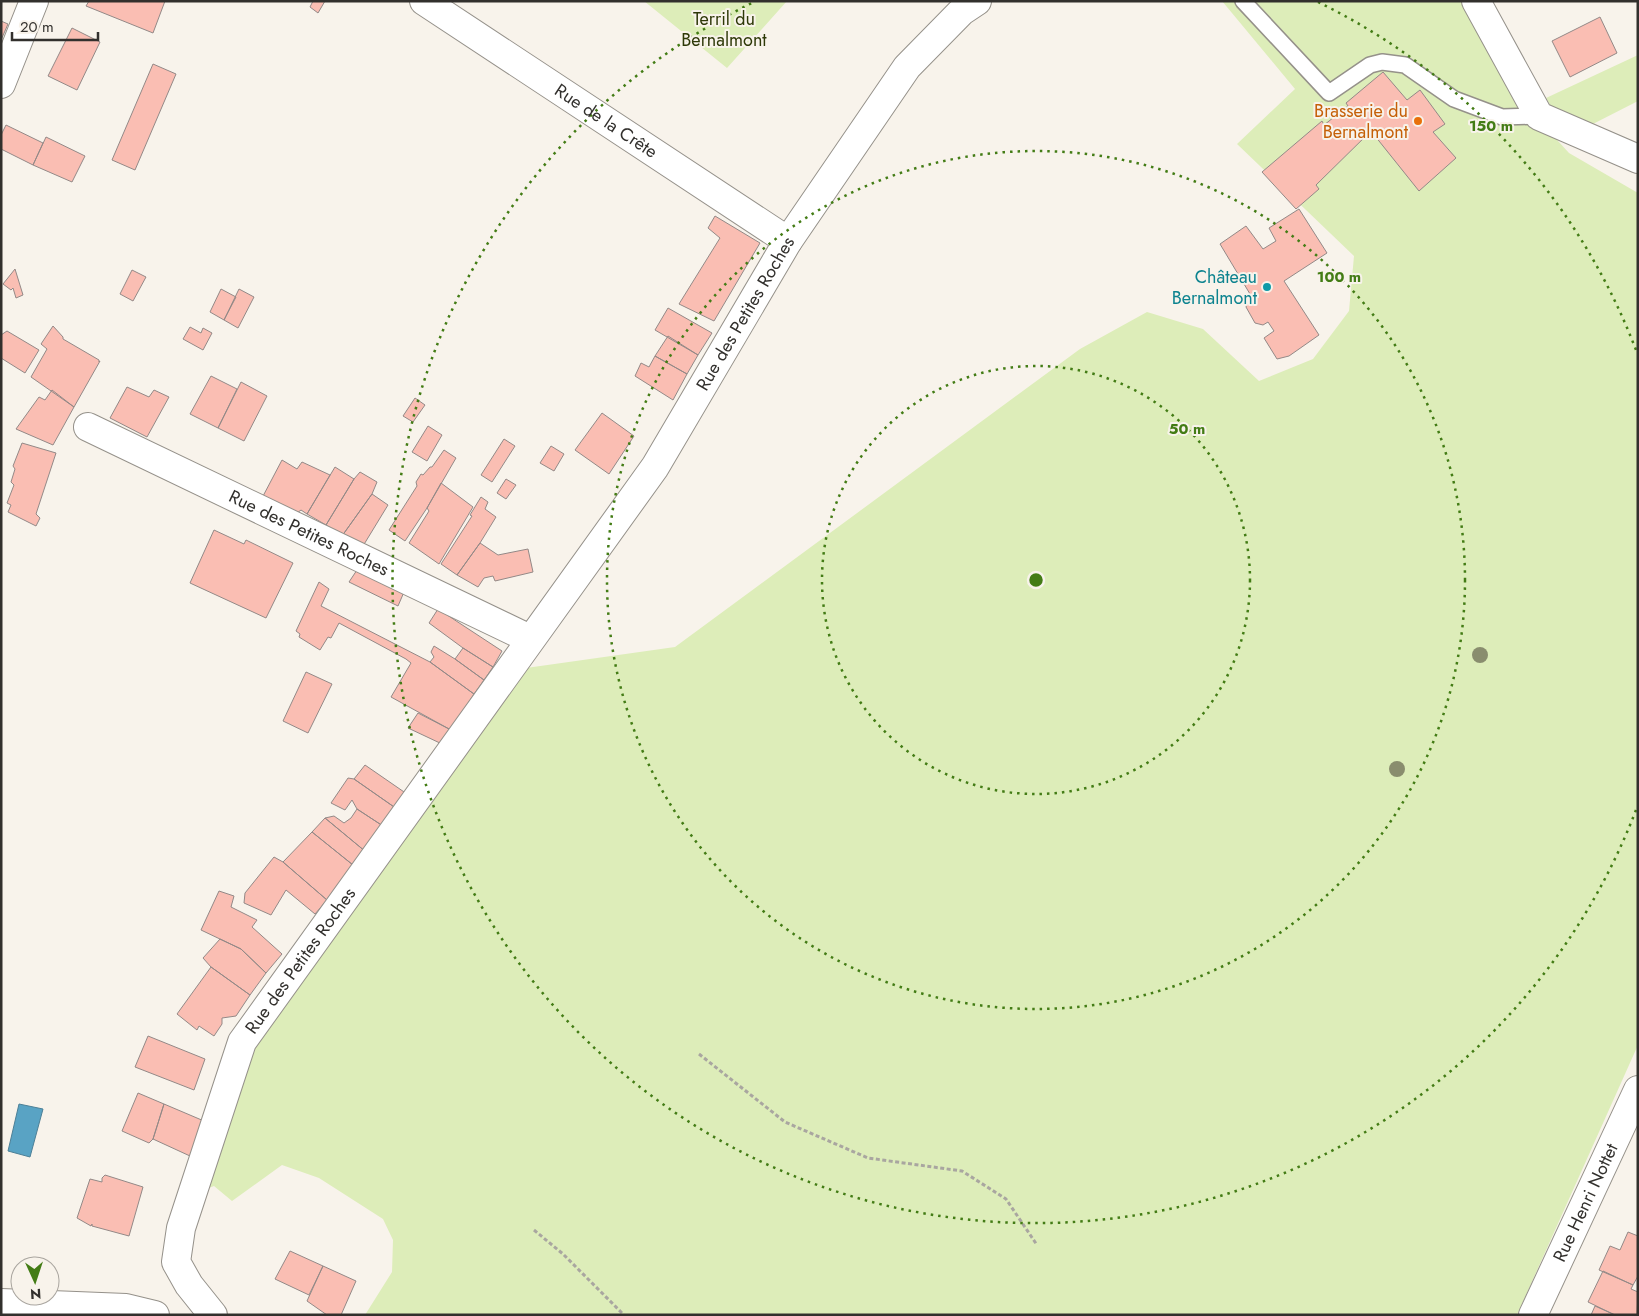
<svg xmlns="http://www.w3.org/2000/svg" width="1639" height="1316" font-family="Jost,sans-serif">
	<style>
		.green { fill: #ddedb9 }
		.water { fill: #59a3c4; stroke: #4d8097 }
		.building { fill: #fabeb3; stroke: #938987 }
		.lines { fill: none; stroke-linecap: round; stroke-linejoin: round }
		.lane-casing { stroke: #95918a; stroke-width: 18 }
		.street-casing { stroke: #95918a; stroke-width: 30 }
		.path { stroke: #a9a6a0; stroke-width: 3; stroke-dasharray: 4 2.5; stroke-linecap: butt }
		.lane { stroke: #fff; stroke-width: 15 }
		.street { stroke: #fff; stroke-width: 28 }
		.tree { fill: #898d6e }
		.ring { fill: none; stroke: #437c15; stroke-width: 2.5; stroke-dasharray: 2.5 5 }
		.food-dot { fill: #e8710a; stroke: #f8f3eb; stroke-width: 2 }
		.culture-dot { fill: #0f9aa8; stroke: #f8f3eb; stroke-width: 2 }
		.labels { text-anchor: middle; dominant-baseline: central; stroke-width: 4; stroke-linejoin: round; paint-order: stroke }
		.park-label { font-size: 18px; fill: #2e3908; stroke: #f8f3eb }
		.food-label { font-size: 18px; fill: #c56008; stroke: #f8f3eb; text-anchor: end }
		.street-label { font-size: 18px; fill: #32302d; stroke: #f8f3eb }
		.culture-label { font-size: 18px; fill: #0d838f; stroke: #f8f3eb; text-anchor: end }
		.centre { fill: #437c15; stroke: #f8f3eb; stroke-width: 2.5 }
		.ring-label { font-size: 15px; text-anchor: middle; font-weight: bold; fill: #437c15; stroke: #f8f3eb; stroke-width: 4; stroke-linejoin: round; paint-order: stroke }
	</style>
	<rect width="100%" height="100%" fill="#f8f3eb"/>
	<path class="green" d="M644,1H787L727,68Z
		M1222,1H1471L1536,117L1569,153L1638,193V1045L1517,1315H365L392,1272L393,1240L383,1219L319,1178L282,1165L232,1201L214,1186L209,1188L203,1177L246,1042L519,669L675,647L1080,349L1147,312L1203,329L1259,381L1313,359L1349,311L1354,256L1237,144L1295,89Z
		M1638,55V101L1589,126L1556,116L1546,98Z"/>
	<path class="water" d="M19,1104L43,1109L30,1157L8,1151Z"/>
	<path class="building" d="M89,1H165L153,33L86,6Z
		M313,1H325L318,13L310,7Z
		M1600,17L1617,53L1570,77L1552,41Z
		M1,21L8,24L1,40Z
		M72,28L100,42L77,90L48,76Z
		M153,64L176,74L135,170L112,160Z
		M1383,72L1407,100L1420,90L1445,124L1433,132L1456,158L1419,191L1371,131L1316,185L1319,189L1296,209L1262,172L1322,121L1324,125L1348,106L1346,103Z
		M6,125L43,143L33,165L1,149V135Z
		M46,137L85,156L72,182L33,165Z
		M1299,209L1327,253L1284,281L1319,335L1289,356L1277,359L1264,338L1274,331L1268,322L1263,325L1255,323L1246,307L1250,294L1220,244L1246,226L1263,249L1276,241L1269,228Z
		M715,216L760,243L714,321L679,304L720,238L708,228Z
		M15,269L23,295L16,298L13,288L11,290L3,284Z
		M132,270L146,277L133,301L120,294Z
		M221,289L236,297L224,320L210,312Z
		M239,289L254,297L238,328L224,320Z
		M668,308L712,333L698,355L655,330Z
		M53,326L63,337V339L99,360V362L100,361L74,407L31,377L47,349L41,344Z
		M190,327L201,333L203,328L212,333L203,350L183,339Z
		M7,331L39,350L25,373L1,358V335Z
		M668,336L698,355L687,374L655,356Z
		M655,356L687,374L673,400L635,376L641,363L649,367Z
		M211,376L237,389L218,428L190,414Z
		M241,382L267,396L244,441L218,428Z
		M127,387L149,397L154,390L169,397L147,437L110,418Z
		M52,390L74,407L53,445L16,429L39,397L45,400Z
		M415,398L425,405L413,422L403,416Z
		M602,413L634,436L609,474L575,450Z
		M428,426L442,435L427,461L412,452Z
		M504,439L515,446L492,482L481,475Z
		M22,443L56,453L36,514L40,518L36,526L8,512L11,505L7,503L14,485L11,482L15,469L13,466Z
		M551,446L564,454L554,471L540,463Z
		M444,450L456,458L427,508L405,541L389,530L417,486L416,482L421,474L423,475L430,467H432Z
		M282,460L297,469L302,462L330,475L307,514L301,510L297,513L262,498Z
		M335,467L354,479L326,525L307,514Z
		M360,472L377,482L372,494L342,536L326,525L354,479Z
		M506,479L516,485L506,499L497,493Z
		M441,483L473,507L439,564L409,543L429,511L427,508Z
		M372,494L388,505L363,546L342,536Z
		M481,497L488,502L485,509L496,517L480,543L457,575L441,564L472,516L470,515Z
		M214,530L244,544L246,540L293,563L266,618L190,583Z
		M480,543L498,555L528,549L533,572L495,581L493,576L484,578L478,587L457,575Z
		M357,570L404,592L398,606L349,582Z
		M319,582L329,589L321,606L430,662L474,694L451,730L391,697L411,663L406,659L339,623L331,638L328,637L320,650L299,637L300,634L296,631Z
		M438,609L502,651L493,667L463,648L429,623Z
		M434,646L455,659L484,680L474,694L430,662L434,657L431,652Z
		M463,648L493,667L484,680L455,659Z
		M306,672L332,684L308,733L283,721Z
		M418,713L451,730L442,744L408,728Z
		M365,765L407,794L397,809L354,779Z
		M348,778L354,779L397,809L386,828L357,809L352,800L345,810L331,803Z
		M357,809L386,828L366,852L325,818L334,816L344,823L351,818Z
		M325,818L366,852L353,865L312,832Z
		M312,832L353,865L327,900L283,862Z
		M274,857L283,862L327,900L315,914L286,890L271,915L244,903L245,893Z
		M219,891L234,896L231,907L257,920L252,927L282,954L266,973L241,949L201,930Z
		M220,939L241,949L266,973L250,995L211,967L203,958Z
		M211,967L250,995L236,1016L222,1018V1024L214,1036L199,1026L197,1030L177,1014Z
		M148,1036L205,1059L194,1090L135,1067Z
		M138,1093L164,1104L153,1139L149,1143L122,1131Z
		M164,1104L204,1121L190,1156L153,1139Z
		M105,1175L143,1187L129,1236L92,1226V1224L91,1226L77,1218L90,1179L102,1182V1178Z
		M1628,1232L1638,1236V1276L1633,1285L1599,1270L1610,1246L1620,1250Z
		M290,1251L323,1266L309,1295L275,1279Z
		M323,1266L356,1281L341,1315H327L307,1301Z
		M1603,1271L1633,1285L1631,1289L1638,1292L1637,1315H1615L1588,1302Z
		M1595,1306L1615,1315H1591Z"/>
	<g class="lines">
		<defs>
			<path id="lane" d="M1243,1L1329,93L1370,65L1382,62L1405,65L1454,99L1502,117L1539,116"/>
			<g id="street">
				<path id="s1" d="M424,1L788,241"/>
				<path d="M1476,1L1539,116L1638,159"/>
				<path d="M1,84L34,1"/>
				<path id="s2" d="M88,427L530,639"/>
				<path d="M1,1303L126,1308L155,1315"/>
				<path id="s3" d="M213,1315L189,1285L176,1262L181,1228L242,1042L655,467L788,241L907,67L962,11L977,1"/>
				<path id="s4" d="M1533,1315L1638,1090"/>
			</g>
		</defs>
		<use href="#lane" class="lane-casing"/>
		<use href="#street" class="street-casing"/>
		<path class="path" d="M699,1054L785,1122L868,1158L962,1171L1006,1199L1037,1245
			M534,1230L563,1254L624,1315"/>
		<use href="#lane" class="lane"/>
		<use href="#street" class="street"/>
	</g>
	<g class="tree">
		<circle cx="1480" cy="655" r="8"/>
		<circle cx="1397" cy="769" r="8"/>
	</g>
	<g class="ring">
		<circle cx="1036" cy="580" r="214"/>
		<circle cx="1036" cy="580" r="429"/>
		<path d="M1636 810A643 643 0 1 1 754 2M1318 2A643 643 0 0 1 1636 350"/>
	</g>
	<circle class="food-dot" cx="1418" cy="121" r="5"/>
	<circle class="culture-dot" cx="1267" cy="287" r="5"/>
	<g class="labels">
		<g class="park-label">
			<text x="724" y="19">Terril du<tspan x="724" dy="21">Bernalmont</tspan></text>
		</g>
		<g class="food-label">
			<text x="1408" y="111">Brasserie du<tspan x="1408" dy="21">Bernalmont</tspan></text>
		</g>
		<g class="street-label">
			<text stroke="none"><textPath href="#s1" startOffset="218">Rue de la Crête</textPath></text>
			<text stroke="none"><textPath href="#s3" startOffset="1181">Rue des Petites Roches</textPath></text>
			<text stroke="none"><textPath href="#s2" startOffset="245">Rue des Petites Roches</textPath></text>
			<text stroke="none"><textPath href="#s3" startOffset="395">Rue des Petites Roches</textPath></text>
			<text stroke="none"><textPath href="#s4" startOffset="124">Rue Henri Nottet</textPath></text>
		</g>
		<g class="culture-label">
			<text x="1257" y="277">Château<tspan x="1257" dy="21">Bernalmont</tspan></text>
		</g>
	</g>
	<circle cx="1036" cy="580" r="8" class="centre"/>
	<g class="ring-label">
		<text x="1491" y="131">150 m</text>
		<text x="1339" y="282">100 m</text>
		<text x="1187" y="434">50 m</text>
	</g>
	<rect width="1639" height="1316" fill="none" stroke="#32302d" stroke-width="5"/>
	<g transform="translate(35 1281) rotate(177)"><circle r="24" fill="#f8f3eb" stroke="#a9a59f"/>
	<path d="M0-4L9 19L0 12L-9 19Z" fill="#437c15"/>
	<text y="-8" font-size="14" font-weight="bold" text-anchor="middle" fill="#32302d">N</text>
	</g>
	<path d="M12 32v8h86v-8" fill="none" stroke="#32302d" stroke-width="2.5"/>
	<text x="20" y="32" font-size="15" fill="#32302d" stroke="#f8f3eb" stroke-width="4" paint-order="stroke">20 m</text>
</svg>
